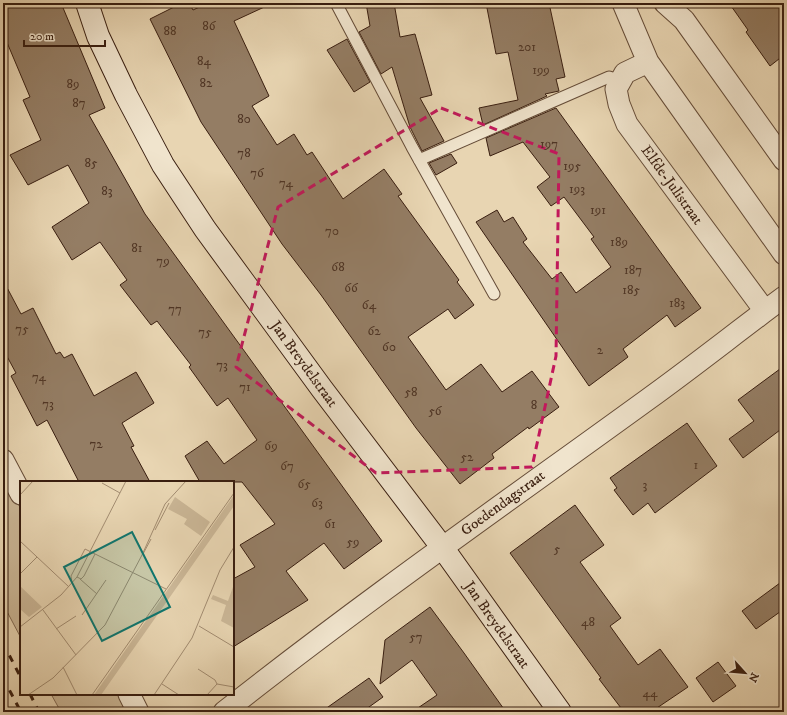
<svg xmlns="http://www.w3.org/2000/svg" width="787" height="715" font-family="'IM FELL DW Pica',serif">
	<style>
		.green { fill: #cab696; stroke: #826a53 }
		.building { fill: #947d64; stroke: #391e10 }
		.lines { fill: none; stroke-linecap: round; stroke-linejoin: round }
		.lane-casing { stroke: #654c38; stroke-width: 13 }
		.street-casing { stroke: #654c38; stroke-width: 23 }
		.secondary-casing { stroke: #391e10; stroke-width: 24 }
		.lane { stroke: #f0e4cd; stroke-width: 11 }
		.street { stroke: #f0e4cd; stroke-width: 21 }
		.secondary { stroke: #f0e4cd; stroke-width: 22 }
		.rail { stroke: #391e10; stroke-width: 3; stroke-dasharray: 7 7; stroke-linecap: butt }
		.marked { fill: none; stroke: #c2185b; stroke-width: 3; stroke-dasharray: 8 5; stroke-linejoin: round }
		.labels { text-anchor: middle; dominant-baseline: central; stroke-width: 4; stroke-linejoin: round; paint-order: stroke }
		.number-label { font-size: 13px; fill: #503625 }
		.street-label { font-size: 15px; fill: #391e10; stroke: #f0e4cd }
		.inset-road { fill: none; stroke: #a28c71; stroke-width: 1 }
		.view { fill: #0f766e; fill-opacity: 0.15; stroke: #0f766e; stroke-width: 2 }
		.inset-edge { fill: none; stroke: #391e10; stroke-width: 2 }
	</style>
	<rect width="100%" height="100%" fill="#e8d5b2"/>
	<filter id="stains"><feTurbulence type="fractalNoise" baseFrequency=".005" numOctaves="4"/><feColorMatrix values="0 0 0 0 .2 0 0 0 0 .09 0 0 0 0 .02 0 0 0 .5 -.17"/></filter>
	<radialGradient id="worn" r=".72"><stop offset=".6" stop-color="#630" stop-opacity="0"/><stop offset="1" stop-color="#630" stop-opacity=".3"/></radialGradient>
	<path class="green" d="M3,475L21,509V638L3,604Z
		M51,694H119L129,712H61Z"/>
	<path class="building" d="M3,3H61L105,108L89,115L145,214L382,541L344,569L324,543L286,571L308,600L233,647V579L255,567L240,545L275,524L242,482H200L185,456L207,441L224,464L257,440L228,398L217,406L189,367L191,365L157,321L151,325L120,285L127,280L100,242L72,260L52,227L89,203L68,165L28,185L10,155L41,140L23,100L30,97L3,33Z
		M182,3H189L193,10L208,3H273L234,21L269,96L252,106L277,145L294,134L307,155L312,152L343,199L384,169L402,194L398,196L459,280L457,282L474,305L455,319L448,309L408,337L446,390L481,364L502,392L532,371L559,407L529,429L528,427L492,454L494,458L460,484L416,428L321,295L282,244L201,122L150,19Z
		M366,3H394L400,37L415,34L432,95L420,98L444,141L422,151L410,127L392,67L381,74L359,32L370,26Z
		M486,3H549L565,77L556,79L559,91L545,94L547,96L483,125L479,108L518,100L508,52L496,54Z
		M729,3H784V55L770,66L746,32L748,30Z
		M347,39L370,82L354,92L327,50Z
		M556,108L701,308L675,327L667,315L623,349L628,357L589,386L476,222L497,210L504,222L513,217L527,239L523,242L552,279L561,272L576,293L611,267L591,239L594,237L564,197L551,206L537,187L550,177L523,142L490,156L486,138Z
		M451,154L457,163L436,175L429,163Z
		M3,280L21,314L33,308L56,354L60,352L64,358L72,354L94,396L136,372L154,403L122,423L134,446L131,447L150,482H79L47,420L37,426L11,376L16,373L3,349Z
		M784,366V427L743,458L729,439L754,421L738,400Z
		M687,423L717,466L655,513L648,503L633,515L614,490L617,488L610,478Z
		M575,505L604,545L580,562L621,618L610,626L638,665L660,649L688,687L651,712H624L599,679L601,678L510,553Z
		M784,580V609L756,629L742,611Z
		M430,607L464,653L506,712H412L437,695L412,660L380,684L385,640Z
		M718,662L736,686L713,702L696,678Z
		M369,678L383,697L362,712H321Z"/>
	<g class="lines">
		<defs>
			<path id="lane" d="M336,3L412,147L494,294
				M419,160L609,77L621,81"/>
			<path id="street" d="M623,3L648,62L784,254
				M665,3L684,20L784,160
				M648,62L625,73L616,89L619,104L627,124L765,311
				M3,460L21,494
				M129,694L138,712
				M224,712C362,603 505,503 647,400C693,367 738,331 784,297"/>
			<path id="secondary" d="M87,3L98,36L126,95L163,165L205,229L322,389L442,547L560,712"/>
		</defs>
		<use href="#lane" class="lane-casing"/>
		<use href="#street" class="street-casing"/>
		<use href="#secondary" class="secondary-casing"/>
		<use href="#lane" class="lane"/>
		<use href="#street" class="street"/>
		<use href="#secondary" class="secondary"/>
		<path class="rail" d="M3,643L21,678
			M3,678L21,712
			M30,694L39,712"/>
	</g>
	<path class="marked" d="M441,108L559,154L556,356L532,467L376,473L236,367L278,207Z"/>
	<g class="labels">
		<g class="number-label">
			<text x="209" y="26">86</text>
			<text x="170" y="31">88</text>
			<text x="527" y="47">201</text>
			<text x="204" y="61">84</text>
			<text x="541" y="70">199</text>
			<text x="206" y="83">82</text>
			<text x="73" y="84">89</text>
			<text x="79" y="103">87</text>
			<text x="244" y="119">80</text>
			<text x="549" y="144">197</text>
			<text x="244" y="153">78</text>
			<text x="91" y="163">85</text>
			<text x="572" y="166">195</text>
			<text x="257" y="173">76</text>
			<text x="286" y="183">74</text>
			<text x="577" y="189">193</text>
			<text x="107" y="191">83</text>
			<text x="598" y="210">191</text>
			<text x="332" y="231">70</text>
			<text x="619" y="242">189</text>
			<text x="137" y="248">81</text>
			<text x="163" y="261">79</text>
			<text x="338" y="267">68</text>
			<text x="633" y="270">187</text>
			<text x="351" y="288">66</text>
			<text x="631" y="290">185</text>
			<text x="677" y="303">183</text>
			<text x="369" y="305">64</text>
			<text x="175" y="309">77</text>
			<text x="22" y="329">75</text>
			<text x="374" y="331">62</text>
			<text x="205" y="332">75</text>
			<text x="389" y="347">60</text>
			<text x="600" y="350">2</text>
			<text x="222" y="365">73</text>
			<text x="39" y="377">74</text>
			<text x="245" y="387">71</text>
			<text x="411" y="392">58</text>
			<text x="48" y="404">73</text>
			<text x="534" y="405">8</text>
			<text x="435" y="411">56</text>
			<text x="96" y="444">72</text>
			<text x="271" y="446">69</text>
			<text x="467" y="457">52</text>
			<text x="696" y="465">1</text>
			<text x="287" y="466">67</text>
			<text x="304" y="484">65</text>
			<text x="645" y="485">3</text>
			<text x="317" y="503">63</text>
			<text x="330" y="524">61</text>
			<text x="353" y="542">59</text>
			<text x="557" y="549">5</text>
			<text x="588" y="622">48</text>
			<text x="416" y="637">57</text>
			<text x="650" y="693">44</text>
		</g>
		<g class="street-label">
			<text transform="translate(672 185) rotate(54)">Elfde-Julistraat</text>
			<text transform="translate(304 364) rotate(54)">Jan Breydelstraat</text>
			<text transform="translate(503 503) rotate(-36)">Goedendagstraat</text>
			<text transform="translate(497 625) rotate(55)">Jan Breydelstraat</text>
		</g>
	</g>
	<g transform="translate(20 481)">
		<rect width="214" height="214" fill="#e8d5b2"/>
		<path d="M214,14V25L81,214H74ZM155,16L190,41L181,55L164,43L167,38L148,28ZM214,103V147L201,140L206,124L191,118L193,114L208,120ZM0,105L22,126L9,136L0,128Z" fill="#cab696"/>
		<path class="inset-road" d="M82,2L100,12M0,14L13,0M135,49L149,22M0,60L49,106M123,73L131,58M0,93L17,76M57,96L61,98L64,95L75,73M60,98L77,113M52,102L51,95L65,68L146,108M23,129L56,174M62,134L86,99M179,145L214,166M0,146L41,114L57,96L106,0M36,148L56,135M43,186L57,214M178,188L195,199L197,203M142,203L159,214M8,214L33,197L85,144L122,74L145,23L166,0M72,214L214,12M134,214L172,157L200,89L214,66M187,214L197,203L214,206"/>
		<path class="view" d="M112,51L150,126L82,160L44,86Z"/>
		<rect width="214" height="214" class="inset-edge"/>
	</g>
	<rect width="787" height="715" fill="none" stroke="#e8d5b2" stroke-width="16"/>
	<rect x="4" y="4" width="779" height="707" fill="none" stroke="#391e10" stroke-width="2"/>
	<rect x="8" y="8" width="771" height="699" fill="none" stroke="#391e10"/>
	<g transform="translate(745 673) rotate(117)" stroke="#f0e4cd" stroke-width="3" paint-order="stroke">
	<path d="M0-3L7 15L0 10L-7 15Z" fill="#391e10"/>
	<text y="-6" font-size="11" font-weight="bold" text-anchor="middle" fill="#391e10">N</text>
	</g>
	<path d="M24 40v6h81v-6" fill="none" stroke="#391e10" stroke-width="2"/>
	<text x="30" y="40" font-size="12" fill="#391e10" stroke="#f0e4cd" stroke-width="3" paint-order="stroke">20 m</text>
	<rect width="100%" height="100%" filter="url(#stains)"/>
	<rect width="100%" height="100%" fill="url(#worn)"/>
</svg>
